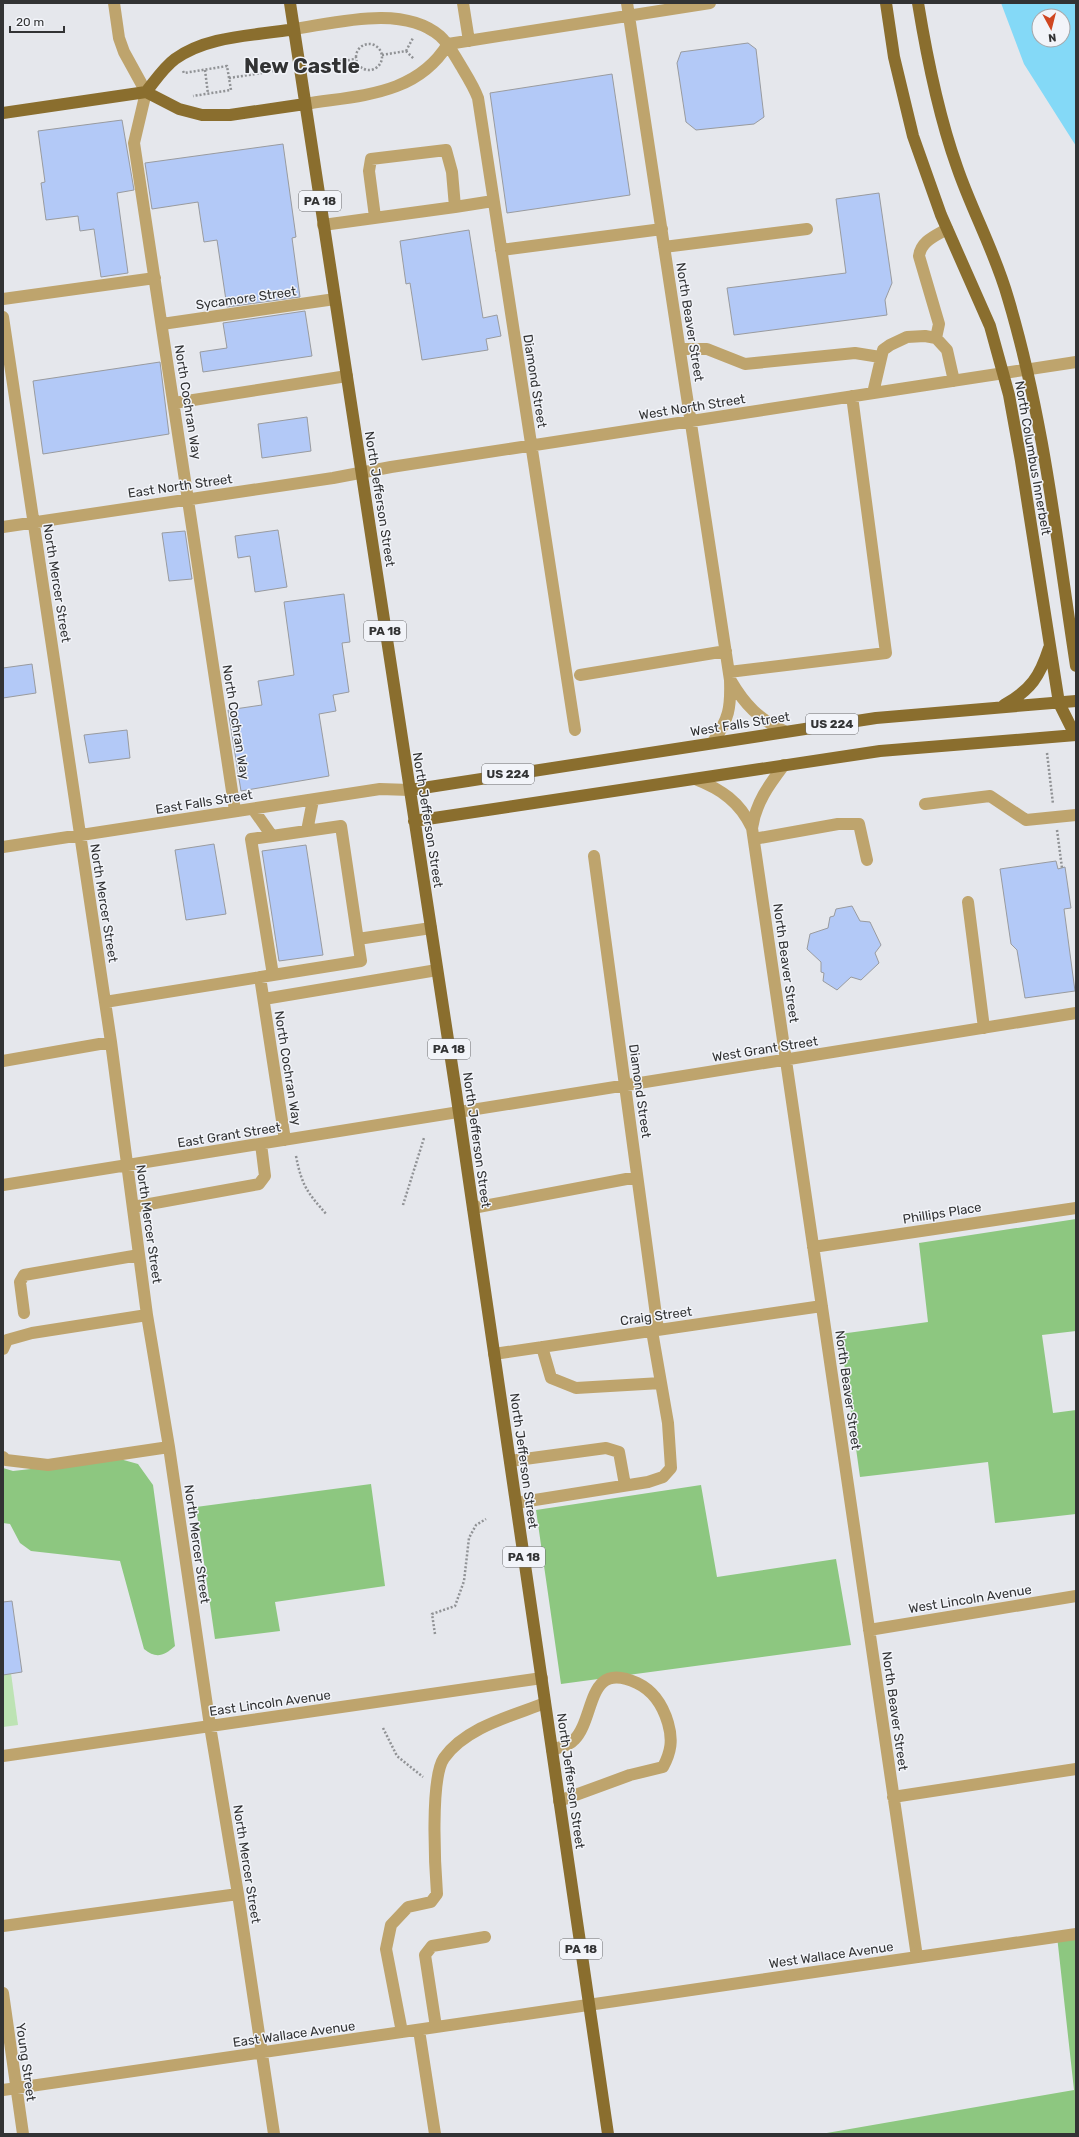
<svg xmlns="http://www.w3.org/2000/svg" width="1079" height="2137" font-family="Rubik,sans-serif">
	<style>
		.green { fill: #bde3b4 }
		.forest { fill: #8dc780 }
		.water { fill: #84d9f7; fill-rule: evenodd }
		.building { fill: #b3c9f7; stroke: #999b9f }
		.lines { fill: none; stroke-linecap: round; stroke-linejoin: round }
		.path { stroke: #909295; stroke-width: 2.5; stroke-dasharray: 2 2; stroke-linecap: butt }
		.minor { stroke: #bea46d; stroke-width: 12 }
		.major { stroke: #8a6e2e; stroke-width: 12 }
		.labels { text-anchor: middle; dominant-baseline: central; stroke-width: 3; stroke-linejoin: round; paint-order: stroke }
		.shield { fill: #f2f4f9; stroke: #6c6d6f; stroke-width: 1 }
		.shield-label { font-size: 12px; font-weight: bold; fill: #323334 }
		.street-label { font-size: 13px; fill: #323334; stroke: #f2f4f9 }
		.town-label { font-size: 21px; font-weight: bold; fill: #323334; stroke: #f2f4f9 }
	</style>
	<rect width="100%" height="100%" fill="#e5e7ec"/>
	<path class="green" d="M11,1673L18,1725L3,1727V1675Z"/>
	<path class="forest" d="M1076,1219V1331L1042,1335L1053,1413L1076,1410V1514L995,1523L988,1462L860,1477L840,1334L928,1322L919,1243Z
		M120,1459L138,1464L153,1485L175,1646C164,1656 156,1659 144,1649L120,1561L31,1551L20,1543L10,1524L3,1523V1468L13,1471Z
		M371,1484L385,1586L275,1602L280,1631L215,1639L196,1507Z
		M701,1485L717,1577L836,1559L851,1645L561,1684L536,1510Z
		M1076,1933V2134H821L1074,2090L1057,1936Z"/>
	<path class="water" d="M1001,3H1076V146L1024,64ZM1039,16H1063V40H1039Z"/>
	<path class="building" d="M748,43L756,49L764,117L754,124L696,130L686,122L677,63L681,52Z
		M612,74L630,195L507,213L490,93Z
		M122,120L134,190L117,193L128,273L101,277L94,229L80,231L78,216L46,220L41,183L45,182L38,131Z
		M283,144L296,237L292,238L300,297L227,307L217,240L204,242L198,202L152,209L145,163Z
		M879,193L892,283L885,300L887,315L734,335L727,288L846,273L836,199Z
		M469,230L483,318L497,315L501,336L486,339L488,350L422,360L410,283L406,284L400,241Z
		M305,311L312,356L203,372L200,352L227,348L223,323Z
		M160,362L169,434L43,454L33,381Z
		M307,417L311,451L262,458L258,424Z
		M278,530L287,587L255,592L250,556L238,558L235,536Z
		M185,531L192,579L169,581L162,533Z
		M344,594L350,642L342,643L349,692L333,695L336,711L319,714L329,776L241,791L228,710L262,705L258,681L294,675L284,602Z
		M32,664L36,693L3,698V668Z
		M127,730L130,758L89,763L84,735Z
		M214,844L226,914L186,920L175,850Z
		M306,845L323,955L279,961L262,851Z
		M1056,861L1058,869L1065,867L1071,908L1064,909L1075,991L1025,998L1017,950L1011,944L1000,869Z
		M852,906L860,921L870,922L881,945L875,953L879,963L861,980L851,977L837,990L823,981L824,973L821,972V962L807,949L810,934L828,928L830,917L834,916L836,909Z
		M12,1601L22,1672L3,1675V1602Z"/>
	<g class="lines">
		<path class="path" d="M356 57a13 13 0 1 1 26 0a13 13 0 1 1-26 0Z
			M406,51L413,38
			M406,51L414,59
			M382,55L406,51
			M328,63L356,59
			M205,70L208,94
			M183,71L184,73L227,66L231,90L193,96
			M229,78L275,71
			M1047,753L1053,804
			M1057,830L1062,868
			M296,1156C302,1187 308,1193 327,1215
			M403,1205L424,1138
			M435,1634L432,1614L455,1606L464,1581L469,1538L476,1525L486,1519
			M383,1728L397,1756L423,1777"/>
		<path class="minor" d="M114,3L119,38L124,52L146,92L134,143L235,811
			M463,3L469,41
			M627,3L730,680C731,708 729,719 713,742
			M294,29C336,23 403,4 440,36C449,44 454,55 461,66C467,76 474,87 478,98L575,730
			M448,44L710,3
			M305,104C359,95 416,96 448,44
			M455,207L493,201
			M323,225L455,207L452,172L446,150L371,159L369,171L375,217
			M664,247L807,229
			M501,250L662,229
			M3,299L155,278
			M3,317L111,1042L147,1315L169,1447L210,1726L238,1894L274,2134
			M162,324L335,299
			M936,338L939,324L919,256C921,241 935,236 947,229
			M680,349H707L745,364L855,353L880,357
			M873,393L883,350L890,345L907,337L925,336L936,338L947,350L954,381
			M174,403L347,376
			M3,527L333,478L391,467L1076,362
			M729,672L886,653L852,396
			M580,675L726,651
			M731,681C745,705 759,719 784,731
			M784,765C769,785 756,802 752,828L917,1957
			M695,779C721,789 740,802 752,828
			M925,804L990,796L1026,820L1076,815
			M253,809L272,836
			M341,826L361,961L273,975L251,839Z
			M307,831L313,800
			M754,839L838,824H859L867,860
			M3,847L380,789L410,790
			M594,856L658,1330
			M968,902L984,1028
			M358,939L431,928
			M260,977L285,1140
			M264,999L437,970
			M105,1002L273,975
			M3,1061L111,1042
			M3,1185L1076,1013
			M133,1207L259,1184L265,1176L261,1144
			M473,1208L637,1177
			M813,1247L1076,1208
			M24,1313L20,1282L24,1275L139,1255
			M542,1347L551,1378L576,1388L661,1383
			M3,1349L7,1340L32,1333L147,1315
			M494,1354L822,1306
			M3,1457L6,1460L48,1465L169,1447
			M510,1461L606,1448L619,1452L625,1485
			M516,1503L648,1482L663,1477L671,1468L668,1423L652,1331
			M869,1630L1076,1596
			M552,1750C560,1747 569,1746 574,1740C596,1718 586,1659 637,1683C654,1691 663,1706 668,1723C673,1740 671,1752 663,1767L630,1775L559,1801
			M3,1756L542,1678
			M893,1797L1076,1769
			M3,1926L238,1894
			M3,1993L23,2134
			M436,2027L425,1955L432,1946L485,1937
			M419,2030L435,2134
			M402,2032L386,1949L391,1925L408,1907L431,1902L437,1894C435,1868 430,1778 444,1758C466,1727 512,1716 545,1703
			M3,2090L1076,1934"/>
		<path class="major" d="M290,3L456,1092L608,2134
			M886,3L894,57L913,136L941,215L990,326L1009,395L1021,461L1059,703L1075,735
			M918,3C927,58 938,114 957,167C972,211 995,252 1008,298C1044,418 1057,543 1076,666
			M146,92C155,81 163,68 175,59C208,35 255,36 294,29
			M3,113L146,92L179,109L202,115H230L305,104
			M1004,705C1031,690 1040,676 1049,648
			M410,790L876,718L1076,701
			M414,821L880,751L1076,735"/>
	</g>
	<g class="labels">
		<g class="shield">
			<rect x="299" y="191" width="42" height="20" rx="3"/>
			<rect x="364" y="621" width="42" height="20" rx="3"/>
			<rect x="806" y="714" width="52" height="20" rx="3"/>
			<rect x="482" y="764" width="52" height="20" rx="3"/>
			<rect x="428" y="1039" width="42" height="20" rx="3"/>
			<rect x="503" y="1547" width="42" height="20" rx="3"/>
			<rect x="560" y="1939" width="42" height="20" rx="3"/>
		</g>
		<g class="shield-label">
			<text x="320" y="201">PA 18</text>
			<text x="385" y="631">PA 18</text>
			<text x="832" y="724">US 224</text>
			<text x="508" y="774">US 224</text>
			<text x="449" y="1049">PA 18</text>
			<text x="524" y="1557">PA 18</text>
			<text x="581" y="1949">PA 18</text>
		</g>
		<g class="street-label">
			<text transform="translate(246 298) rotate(-8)">Sycamore Street</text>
			<text transform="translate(690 322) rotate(81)">North Beaver Street</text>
			<text transform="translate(535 381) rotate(81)">Diamond Street</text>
			<text transform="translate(188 402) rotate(81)">North Cochran Way</text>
			<text transform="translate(692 407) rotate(-9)">West North Street</text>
			<text transform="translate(1033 458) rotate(80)">North Columbus Innerbelt</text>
			<text transform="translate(180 486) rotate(-8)">East North Street</text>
			<text transform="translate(380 499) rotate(81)">North Jefferson Street</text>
			<text transform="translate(57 583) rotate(81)">North Mercer Street</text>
			<text transform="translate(236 722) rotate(81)">North Cochran Way</text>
			<text transform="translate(740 724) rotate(-9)">West Falls Street</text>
			<text transform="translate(204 802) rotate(-9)">East Falls Street</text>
			<text transform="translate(428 820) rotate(81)">North Jefferson Street</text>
			<text transform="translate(104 903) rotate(81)">North Mercer Street</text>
			<text transform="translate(786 963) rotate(82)">North Beaver Street</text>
			<text transform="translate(765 1049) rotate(-9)">West Grant Street</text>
			<text transform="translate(288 1068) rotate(81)">North Cochran Way</text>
			<text transform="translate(640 1091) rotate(82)">Diamond Street</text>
			<text transform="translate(229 1135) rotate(-9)">East Grant Street</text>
			<text transform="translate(477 1140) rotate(82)">North Jefferson Street</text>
			<text transform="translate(942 1213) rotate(-9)">Phillips Place</text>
			<text transform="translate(149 1224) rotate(82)">North Mercer Street</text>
			<text transform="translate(656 1316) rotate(-8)">Craig Street</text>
			<text transform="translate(848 1390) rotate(82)">North Beaver Street</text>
			<text transform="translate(524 1461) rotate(82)">North Jefferson Street</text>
			<text transform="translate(197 1544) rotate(82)">North Mercer Street</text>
			<text transform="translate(970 1599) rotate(-9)">West Lincoln Avenue</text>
			<text transform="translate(270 1703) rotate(-8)">East Lincoln Avenue</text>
			<text transform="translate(895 1711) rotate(82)">North Beaver Street</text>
			<text transform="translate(571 1781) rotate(82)">North Jefferson Street</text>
			<text transform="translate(247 1864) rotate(81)">North Mercer Street</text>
			<text transform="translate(831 1955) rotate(-8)">West Wallace Avenue</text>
			<text transform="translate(294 2034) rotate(-8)">East Wallace Avenue</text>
			<text transform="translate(26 2062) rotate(82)">Young Street</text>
		</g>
		<g class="town-label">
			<text x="302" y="65">New Castle</text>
		</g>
	</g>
	<rect width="1079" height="2137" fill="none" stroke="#323334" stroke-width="8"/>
	<g transform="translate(1051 28) rotate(173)"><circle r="19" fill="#f2f4f9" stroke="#a5a7aa"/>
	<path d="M0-3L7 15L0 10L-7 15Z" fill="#cf4621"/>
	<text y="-6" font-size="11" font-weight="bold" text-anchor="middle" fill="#323334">N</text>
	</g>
	<path d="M10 26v6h54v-6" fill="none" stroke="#323334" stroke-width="2"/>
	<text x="16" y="26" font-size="12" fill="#323334" stroke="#f2f4f9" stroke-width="3" paint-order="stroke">20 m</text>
</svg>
